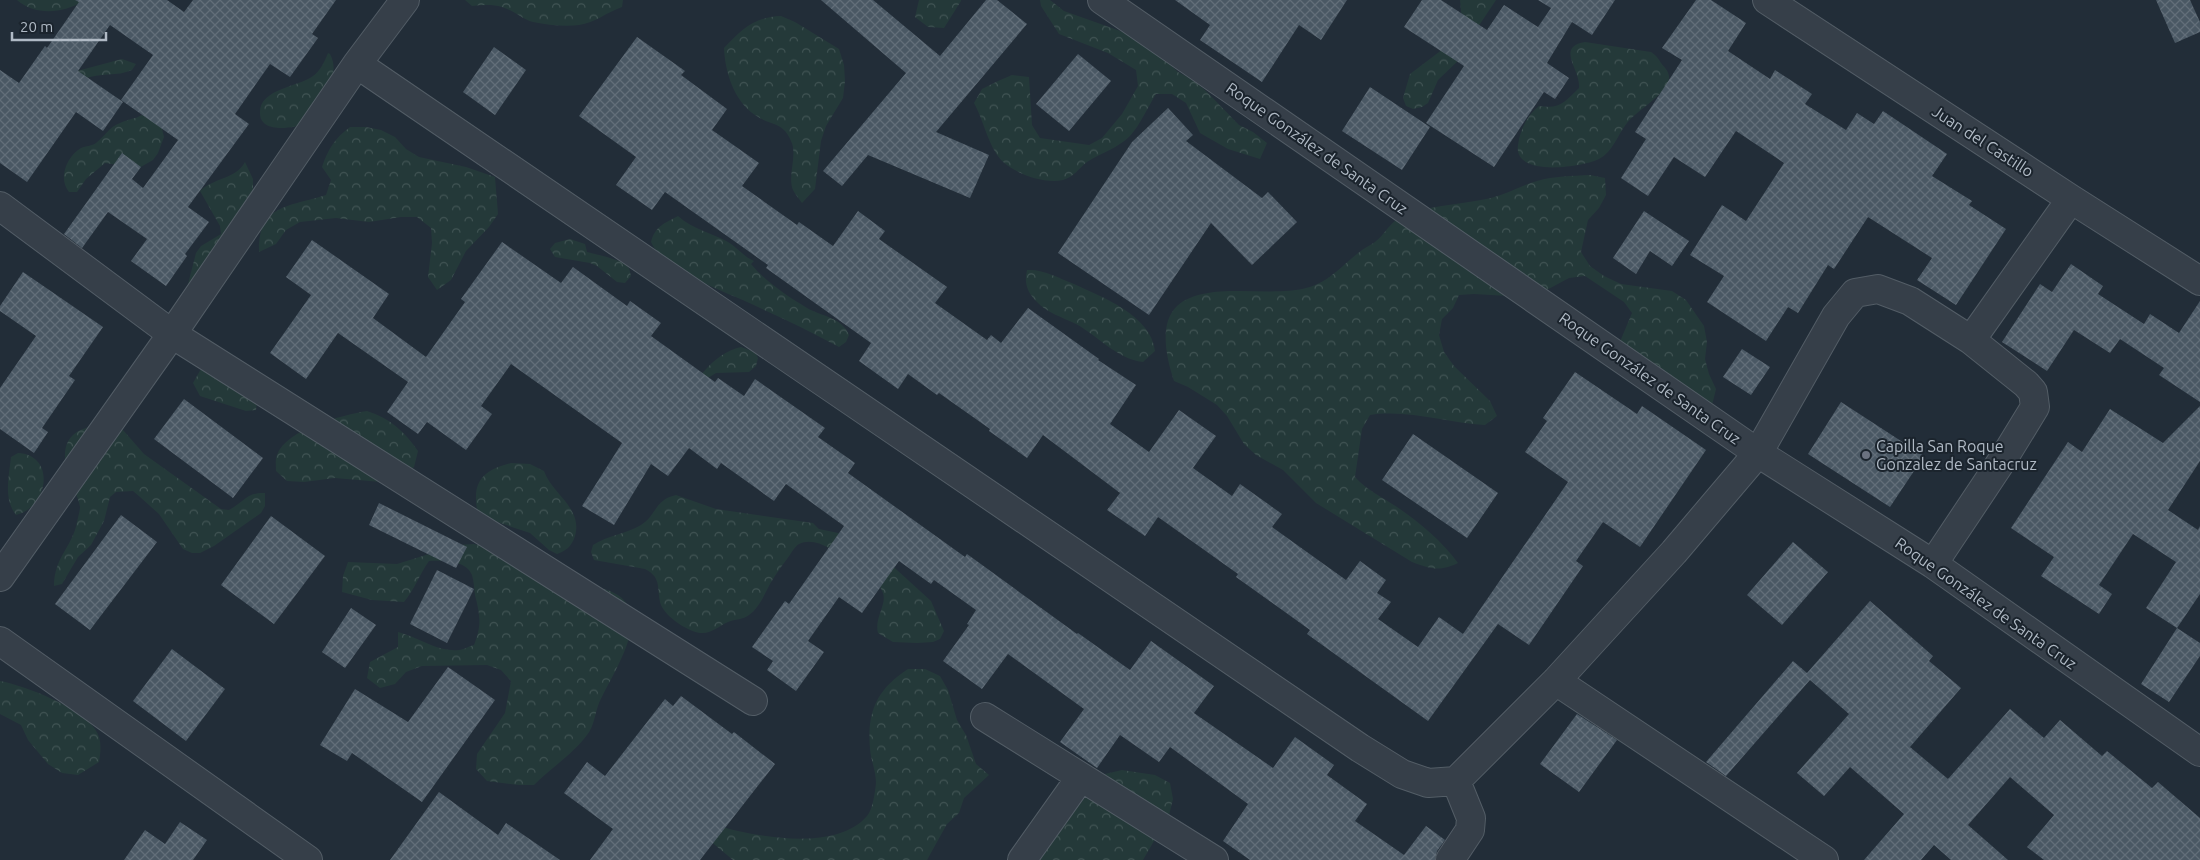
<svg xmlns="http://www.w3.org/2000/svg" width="2200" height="860" font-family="Ubuntu,sans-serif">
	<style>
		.forest { fill: url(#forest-crowns) }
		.building { fill: url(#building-cross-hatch) }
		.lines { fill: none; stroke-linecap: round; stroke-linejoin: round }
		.minor-casing { stroke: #535d66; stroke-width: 30 }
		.minor { stroke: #363f49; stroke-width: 28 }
		.worship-dot { fill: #6b7280; stroke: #1b242d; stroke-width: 2 }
		.labels { text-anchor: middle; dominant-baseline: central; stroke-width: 4; stroke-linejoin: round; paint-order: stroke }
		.street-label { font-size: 16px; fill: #b0bac5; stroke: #1b242d }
		.poi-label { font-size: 16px; fill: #b0bac5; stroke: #1b242d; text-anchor: start }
	</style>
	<defs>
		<pattern id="forest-crowns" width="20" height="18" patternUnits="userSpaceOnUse" patternTransform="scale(1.25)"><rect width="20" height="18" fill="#243939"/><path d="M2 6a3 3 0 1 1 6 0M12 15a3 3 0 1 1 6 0" fill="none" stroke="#415454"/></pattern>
		<pattern id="building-cross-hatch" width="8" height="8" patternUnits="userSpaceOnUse" patternTransform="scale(1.25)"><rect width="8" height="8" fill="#4a5864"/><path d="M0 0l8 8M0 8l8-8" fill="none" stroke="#626e79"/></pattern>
	</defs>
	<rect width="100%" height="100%" fill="#222d38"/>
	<path class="forest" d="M17,0H82V2C63,13 35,16 17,0Z
		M465,0H623L622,7C607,12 595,23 579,25C565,27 548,25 533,22C522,19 513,10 502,7C492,4 482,5 472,6Z
		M919,0H961V1L944,28L928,27L915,17Z
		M1040,0H1050L1064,11L1126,33L1166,61L1178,72L1193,80L1207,92L1239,125L1253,132L1267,143L1260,159L1228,149L1200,133L1186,103L1172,94H1156C1148,107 1140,125 1130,136C1118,148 1101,153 1087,162C1079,168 1074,177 1063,180C1044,184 1016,174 1002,161C988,146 984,121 974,103L982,89L998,81L1012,75L1029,77L1032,125L1040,138L1089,145L1102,138L1122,114L1138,86L1136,70L1108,53L1059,34L1041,6Z
		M1460,0H1496L1476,30L1461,58L1438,80L1428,103L1422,107L1413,109L1406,106L1403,98L1410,74L1443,49L1462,22Z
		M781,16L795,22L839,49L844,65L845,81L843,98L826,126L821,141L815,189L802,203C799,199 795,194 793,190C787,176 798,155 791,141C783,121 770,126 755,115C734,101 725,72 724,48C742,29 754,17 781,16Z
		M1585,42L1651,52C1657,56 1658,58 1661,63C1664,67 1668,70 1669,76C1671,92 1636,111 1627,123C1618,134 1613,152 1599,159C1583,167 1513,178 1518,145C1520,130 1527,115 1539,106C1561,109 1563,103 1579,88C1581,70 1555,47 1585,42Z
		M328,53L330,54C343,78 318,105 305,124C293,128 260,134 260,113C259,89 298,87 313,76C320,71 325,61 328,53Z
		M122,59L136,64L132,70C117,77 100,72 84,79L77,71Z
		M142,115L160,121L164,137L158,153L153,160L139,168L105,163L86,179L77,192H69C58,179 66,157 81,148C86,146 92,146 96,143C105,136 109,127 120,123C128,119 135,119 142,115Z
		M350,127H366L381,130L395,137L406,149L419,157L466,167L495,177L498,214L489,227L466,251L451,280L437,290L428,277L432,243L431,228L417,217H401L369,222L336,218L300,222L286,230L276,244L259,252C258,204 289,207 326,195L331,180L322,167C328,149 335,138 350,127Z
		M245,162L253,179V195L197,284H188L196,253L201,246L221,234L220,226L200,191C213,178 236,179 245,162Z
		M1590,175L1605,178L1606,195L1599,208L1588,220L1581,252L1590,266L1604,276L1621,284L1672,291L1686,300L1704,326L1707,342L1705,359L1709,374L1716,389L1712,405L1619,344L1632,313L1624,302L1585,276L1569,278L1541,293L1525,297L1474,294L1459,295L1453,308L1442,319L1439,335L1444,352L1454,366L1490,401L1497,416L1485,425C1446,423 1408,409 1370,415L1362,429L1355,477C1368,491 1382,497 1397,507C1419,522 1442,541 1458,563C1439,572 1431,569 1412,562L1316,503L1283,470L1256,455L1244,444L1227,416L1217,405L1188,387L1174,381C1167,360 1158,324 1177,306C1206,280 1269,298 1306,288C1329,283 1344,263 1362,250C1366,247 1371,245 1375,242C1383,236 1388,226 1396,220C1415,206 1467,204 1491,198C1507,194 1522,185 1537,181C1554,176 1572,176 1590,175Z
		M678,216C692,229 712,233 728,242C738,248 744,257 754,261L751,264C766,282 787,296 807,308C821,316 843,318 849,335L846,342L839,347C813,333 787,320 760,308C731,293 665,273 651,242C655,226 665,223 678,216Z
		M570,239L585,244L587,252L607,257L622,262L629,268L631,276L625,283L617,282L597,266L590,263L555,257L550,249L555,243Z
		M1027,270C1044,269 1058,278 1074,284C1102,297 1151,315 1155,351L1143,362C1117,359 1098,336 1076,324C1062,317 1047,313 1036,301C1027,292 1024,283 1027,270Z
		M741,347L755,352L758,358L756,366L749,372L716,373L703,381L680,405C696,382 711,354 741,347Z
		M233,356C259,369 260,383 256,410L246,411L200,396L193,383L202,367Z
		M367,411C390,418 404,431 418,451L414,467L404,478L381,482L335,478L304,482L287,481L276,471C276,466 275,459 277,455C286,429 343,415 367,411Z
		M105,425L123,430L144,454L221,509L229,510C244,502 247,492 265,493V506L261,513L214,546L200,553H192L183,549L159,514L140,497L133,491L116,492L110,497L104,521L91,545L78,557L62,584L54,586C54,557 73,546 77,522C78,517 80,511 80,507C78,495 71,485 68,474C58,441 73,426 105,425Z
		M18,453C56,455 49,507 16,515C3,499 9,476 11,457Z
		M511,463L530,464L544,471C552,494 583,508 575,536C572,546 566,551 557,554L549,550L530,533L482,517C477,511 476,507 476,499C475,475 492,468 511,463Z
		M676,495L716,509L813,523L819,529L843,534L886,560L931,601L944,631L940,639L933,642L917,643L893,642L878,633C874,618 887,605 883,593C877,577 860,569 847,560C835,551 815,536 799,544C794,547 791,554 787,559C781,567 775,575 770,584C764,595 760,607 749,615C743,620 735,619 728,622C719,626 711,634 700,633C687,631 666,617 661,605C656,590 663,578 645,569L594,560L591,552L593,545C608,535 626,534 641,525C657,515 654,500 676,495Z
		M474,544L490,548L595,587C665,599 616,666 599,703C595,713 594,727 587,735C574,753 550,769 534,785H519L487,781L476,769L477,754L505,713L511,681L501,670L487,665L422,666L406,672L395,684L380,688L367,678L370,662L398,647V632C418,637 437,652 459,650C463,650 469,646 474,645C482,625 480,615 475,595C474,589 474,581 472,575C466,560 443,560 429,561C419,575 415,589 404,602L372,600L342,592L343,576L348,562L397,564L458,545Z
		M908,669H925L940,676L948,690L957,720L966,735L976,764L989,775L964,798L959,813L947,824L927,860H733L709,840L718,826C758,837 836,852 867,816C873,809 875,792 876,783C876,772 871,760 870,749C867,712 876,690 908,669Z
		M0,681C26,686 80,707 95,729C102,739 101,750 99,762L78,775L62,773L48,764L28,740L21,725L0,714Z
		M1122,770L1155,775L1170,783L1173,799L1169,815L1143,860H1038L1083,800L1096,788L1105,774Z"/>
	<path class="building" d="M75,0H167L184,12L193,0H336L312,34L318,38L290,77L270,64L235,114L249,124L188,207L209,222L185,254L187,256L166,286L131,261L147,239L108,212L82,248L64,234L122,153L141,167L132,179L143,188L178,140L121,100L153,55L110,25L78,71L123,102L103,131L76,112L27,182L0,163V70L19,83L45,46L47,48L79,2Z
		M821,0H873L940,56L986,0H997L1027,24L936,132L989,155L970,198L868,155L842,186L823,171L906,73Z
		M1175,0H1347L1321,40L1299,25L1262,82L1200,40L1210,25Z
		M1422,0H1441L1487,30L1504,5L1538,27L1551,8L1538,0H1615L1592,35L1572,22L1547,63L1569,78L1555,99L1544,92L1494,167L1426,123L1464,66L1404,27Z
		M1696,0H1711L1746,23L1728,51L1770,79L1775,70L1812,94L1805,104L1846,130L1857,113L1874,124L1883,111L1947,154L1932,176L1972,201L1969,205L2006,229L1956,305L1917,280L1932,258L1868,217L1834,269L1828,265L1798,313L1788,307L1766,341L1707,302L1724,276L1690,255L1722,205L1746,221L1784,163L1736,131L1705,177L1674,157L1648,196L1621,178L1646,139L1635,132L1682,60L1662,48Z
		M2156,0H2190L2200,22V32L2175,43Z
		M637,37L685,71L681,75L727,109L712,130L759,163L742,186L797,225L799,222L833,246L858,211L885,231L879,239L947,287L935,303L987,340L991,335L1001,343L1028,308L1099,359L1098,360L1136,385L1110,424L1149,452L1179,410L1216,436L1193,468L1232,496L1240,484L1282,514L1272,527L1346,580L1360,561L1386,580L1377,593L1391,602L1378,619L1418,647L1439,617L1463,634L1568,482L1525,452L1547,421L1543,418L1575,372L1637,414L1642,406L1706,450L1640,547L1603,522L1576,561L1583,566L1529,645L1498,624L1428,721L1307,634L1310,630L1236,577L1238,574L1158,517L1145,536L1107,510L1120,493L1043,435L1027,458L989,431L990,429L939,393L937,395L908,374L898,389L859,361L871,343L766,268L768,265L665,192L652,210L616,185L636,157L579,116Z
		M494,47L526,70L495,115L463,92Z
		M1078,54L1111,81L1069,131L1036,104Z
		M1370,87L1430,127L1402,170L1342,131Z
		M1168,108L1193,135L1186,141L1262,198L1268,192L1297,222L1252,265L1211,223L1149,315L1058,253L1132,142Z
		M1644,211L1689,241L1672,266L1650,251L1636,274L1613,258Z
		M312,240L389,294L373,318L426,357L465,302L461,299L502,242L561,283L573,267L627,306L630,301L661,323L651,336L715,382L718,378L744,396L755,379L825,428L818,437L855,463L848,473L965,557L967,554L1077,634L1078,633L1130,670L1151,641L1214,686L1194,713L1273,768L1295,737L1334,765L1327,775L1367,804L1355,821L1404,855L1426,826L1445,840L1437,851L1435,860H1250L1223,841L1248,804L1170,747L1159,762L1120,735L1097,768L1060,742L1084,709L1008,654L982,689L943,661L969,625L967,624L976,610L934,580L931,584L899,561L862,613L839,597L808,641L824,652L796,691L767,670L773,661L752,647L785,601L789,604L844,526L786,484L774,501L721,463L717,469L689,448L668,476L651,464L614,525L582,506L622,443L511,364L481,406L492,414L466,450L427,422L418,434L387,412L408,382L338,333L306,379L270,353L311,295L286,277Z
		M2071,264L2103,286L2098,294L2144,324L2150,314L2179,333L2200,301V402L2159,375L2164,368L2120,339L2110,353L2074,330L2047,371L2002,342L2040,284L2052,292Z
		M23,272L103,327L69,376L75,380L42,428L48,432L34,453L0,429V388L36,336L0,311V306Z
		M1742,349L1770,367L1751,395L1723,377Z
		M184,399L263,458L233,498L154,439Z
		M1841,402L1924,456L1890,507L1808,454Z
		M2200,406V461L2168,510L2198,530L2200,526V594L2177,628L2146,608L2176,562L2133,534L2099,585L2112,594L2099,614L2041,576L2054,557L2011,528L2068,442L2082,452L2110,409L2163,443Z
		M1413,434L1498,493L1467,538L1382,480Z
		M379,503L467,547L456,568L369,525Z
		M121,515L157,542L90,630L55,604Z
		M271,516L325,556L274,624L221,585Z
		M1793,542L1828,572L1782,625L1747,595Z
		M437,570L474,589L447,643L410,624Z
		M1870,601L1933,656L1929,661L1961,688L1910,747L1948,779L2010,709L2044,738L2060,720L2102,756L2107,751L2152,788L2158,782L2200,818V860H2044L2027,847L2054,815L2010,777L1968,825L2008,860H1951L1934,845L1921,860H1864L1904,814L1850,767L1824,796L1797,773L1849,714L1810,680L1726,776L1706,762L1793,661L1807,673Z
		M351,608L376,625L345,668L322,652Z
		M2177,628L2200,643V656L2169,702L2141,684Z
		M172,649L225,689L186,741L133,701Z
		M448,667L495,700L422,802L352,753L347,761L320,745L355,689L408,722Z
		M681,696L732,734L734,732L775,764L700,860H590L613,829L564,793L587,762L605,776L665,699L673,706Z
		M1577,714L1617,740L1579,792L1540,764Z
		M439,792L498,835L506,823L560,860H390Z
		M180,822L207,840L193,860H124L145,830L165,844Z"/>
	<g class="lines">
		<defs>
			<path id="minor" d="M1102,0L1758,453L1933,564L2200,752
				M1767,0L2071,199L2200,281
				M357,64L1360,748L1402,774L1428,783L1456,781L1556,681L1674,552L1758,453L1836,316L1855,293L1878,289L1910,301L1971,340L2026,384L2033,392L2035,407L2005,456L1933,564
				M0,206L172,334L753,701
				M1971,340L2071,199
				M0,577L172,334L357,64L405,0
				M0,641L308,860
				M1556,681L1824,860
				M985,717L1214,860
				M1022,860L1081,777
				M1450,860L1470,830L1471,818L1456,781"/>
		</defs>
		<use href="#minor" class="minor-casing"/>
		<use href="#minor" class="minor"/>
	</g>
	<circle class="worship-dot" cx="1866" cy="455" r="5"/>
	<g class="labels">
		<g class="street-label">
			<text transform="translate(1983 141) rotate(33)">Juan del Castillo</text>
			<text transform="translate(1317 148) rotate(35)">Roque González de Santa Cruz</text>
			<text transform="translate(1650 378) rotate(35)">Roque González de Santa Cruz</text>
			<text transform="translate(1986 603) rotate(35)">Roque González de Santa Cruz</text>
		</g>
		<g class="poi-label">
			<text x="1876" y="446">Capilla San Roque<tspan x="1876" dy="18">Gonzalez de Santacruz</tspan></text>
		</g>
	</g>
	<path d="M12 32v8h94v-8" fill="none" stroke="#b0bac5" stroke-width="2.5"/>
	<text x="20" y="32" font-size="15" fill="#b0bac5" stroke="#1b242d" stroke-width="4" paint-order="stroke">20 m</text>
</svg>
